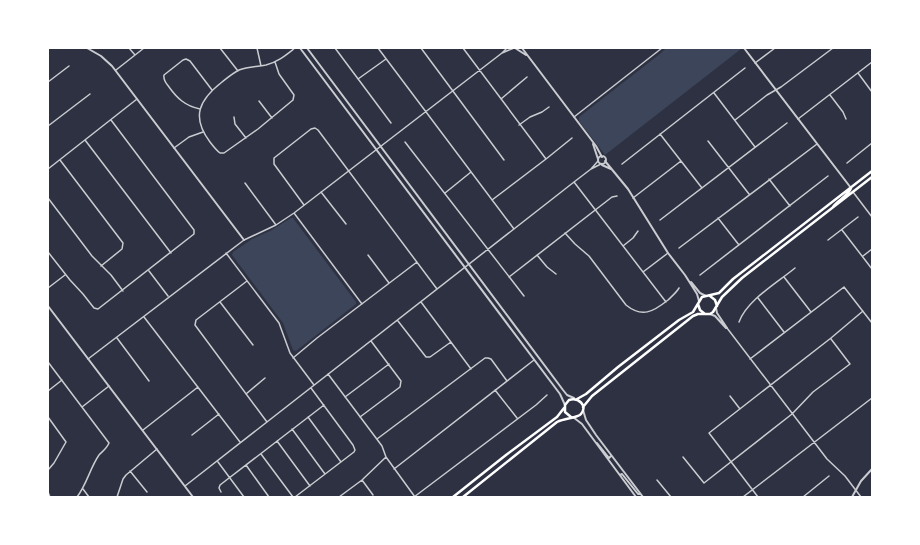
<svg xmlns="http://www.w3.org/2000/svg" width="920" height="545" font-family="Lato,sans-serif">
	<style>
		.green { fill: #3c4559 }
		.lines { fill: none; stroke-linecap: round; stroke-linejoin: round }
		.minor { stroke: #caccd0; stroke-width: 1.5 }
		.tertiary { stroke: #caccd0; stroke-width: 2 }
		.secondary { stroke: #fff; stroke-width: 2.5 }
	</style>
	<rect width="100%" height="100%" fill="#2d3142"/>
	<path class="green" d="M666,48H740L741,49L605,155L579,121V117L661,53Z
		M291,218H293L356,302V304L296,351L293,350L283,323L232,255L233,252L252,239L270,231Z"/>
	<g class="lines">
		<path class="minor" d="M129,48L135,55
			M220,48L238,71
			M257,48L261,66
			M335,48L391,123
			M378,48L514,229
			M421,48L504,160
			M463,48L546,159
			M502,53L514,48
			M275,62L279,74L294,95L293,100L258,129L224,153H220C216,150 213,146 210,142C191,117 199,100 222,82C227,78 233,73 239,70C248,66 257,67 266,65C278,62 286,55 295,48
			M755,63L775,48
			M116,70L144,48
			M858,73L872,92
			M358,79L386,59
			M48,82L69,66
			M714,93L755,147
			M830,95L843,112L846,119
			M501,99L527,77
			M259,101L272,118
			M200,109C185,106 177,98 169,87C166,83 163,80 164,75L183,60L186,59L190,61L212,90
			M234,117L235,124L246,138
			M574,117L662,48
			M798,119L872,62
			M735,120L767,95L781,87L833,48
			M519,125L530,117L542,112L549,107
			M48,126L90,94
			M660,134L702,188
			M85,140L171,253
			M708,141L749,194
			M405,142L524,296
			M174,148L189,137L203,132
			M60,160L123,243L122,249L101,266
			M847,163L872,143
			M622,164L745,68
			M48,169L137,99
			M591,169L598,161
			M769,179L790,206
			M574,182L666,302
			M245,183L276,225
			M321,192L346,224
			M853,192L872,217
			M445,193L471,172
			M48,198L92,256L111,275L123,291
			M633,198L681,161
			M492,200L546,159L572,138
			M304,205L274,164V158L311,129L315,128L318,130L437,289
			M294,213L362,304
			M718,218L739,245
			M660,220L787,123
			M842,230L872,269
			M565,233L575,244L589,256L626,305C642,318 653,312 668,300C672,296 676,293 679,288
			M828,240L858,217
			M623,246L633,238L638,231
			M679,248L817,144
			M48,252L70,280L83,294L94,308L98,309L194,234V230L111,120
			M226,253L279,323L290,353L314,385
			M368,255L389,283
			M537,255L547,267L556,274
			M863,256L872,249
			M149,271L168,296
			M643,272L668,253
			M700,275L828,176
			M509,277L612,197L617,196
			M784,277L811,312
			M247,281L196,320L195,325L267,422
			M48,288L65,275
			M758,298L784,332
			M220,302L253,345
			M421,302L471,369
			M144,317L240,442
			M398,321L426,357H430L451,342
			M739,322C747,300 777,283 795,268
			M727,328L827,459L845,476L861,497
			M117,338L149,381
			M293,358L317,338L417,262
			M88,359L244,240L276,225L294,213L502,53L507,48
			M750,359L844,287L872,323
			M48,362L109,443C107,448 103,451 99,455C90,468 87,484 77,497
			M328,374L382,446L386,457L415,497
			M495,390L517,418
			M48,391L62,380
			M246,394L265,378
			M730,396L740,409
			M345,397L389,364
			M82,407L109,386
			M48,417L66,442L54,463L48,470
			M308,417L341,462
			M360,417L400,387L401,381L371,341
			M292,429L325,474
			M143,430L198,387
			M192,435L219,414
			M377,439L485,358H488L491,359L507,381
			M277,441L310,486
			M261,454L293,497
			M683,457L704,483L792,414L813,392L850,364L831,339
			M218,462L244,497
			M246,465L269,497
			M394,469L534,360
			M130,471L147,492
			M362,480L373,495
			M657,480L671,497
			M185,486L574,182L591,169L601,164
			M83,489L89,497
			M48,492L50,497
			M221,492L219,488L220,485L324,405
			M117,497L123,479L126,475L157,449
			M295,497L354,452L355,450L353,445L311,388
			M339,497L362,480L386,457
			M414,497L536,405L547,395
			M743,497L872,398
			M758,497L709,433L831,338L863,311
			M803,497L829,476"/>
		<path class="tertiary" d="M87,48L101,56L112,66L244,240
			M300,48L560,394L565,405
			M307,48L563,390L567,395L574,398
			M515,48L526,55
			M522,48L596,146L602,157
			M744,48L851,188
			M593,144L598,159
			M598 160a4 4 0 1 1 8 0a4 4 0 1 1-8 0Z
			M605,161L628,189L668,253L685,275L697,294L699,301
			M602,165L611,169
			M691,282L700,293L706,296
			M48,306L193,497
			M716,308L717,313L727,328
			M710,314L715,316L726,328
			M583,410L586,420L596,435L643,497
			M573,417L582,424L636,497
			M597,443L609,458L611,456
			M620,475L622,474L638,494H640
			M852,497L861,481L872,469"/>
		<path class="secondary" d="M833,207C838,200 848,196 851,188
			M710,296L715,300L717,306
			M698,304L700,310L705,314
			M577,399L586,394L618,367L679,320L693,312L702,297L719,293L733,279L872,171
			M583,407L592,396L693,316L698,314H710L713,312L722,297L742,278L872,177
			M453,497L506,455L557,417L564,408
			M463,497L557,422C565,418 578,418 581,414C588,405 578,397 569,400L565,405V412L571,417"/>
	</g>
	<rect width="920" height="545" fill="none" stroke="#ffffff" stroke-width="98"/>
</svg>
